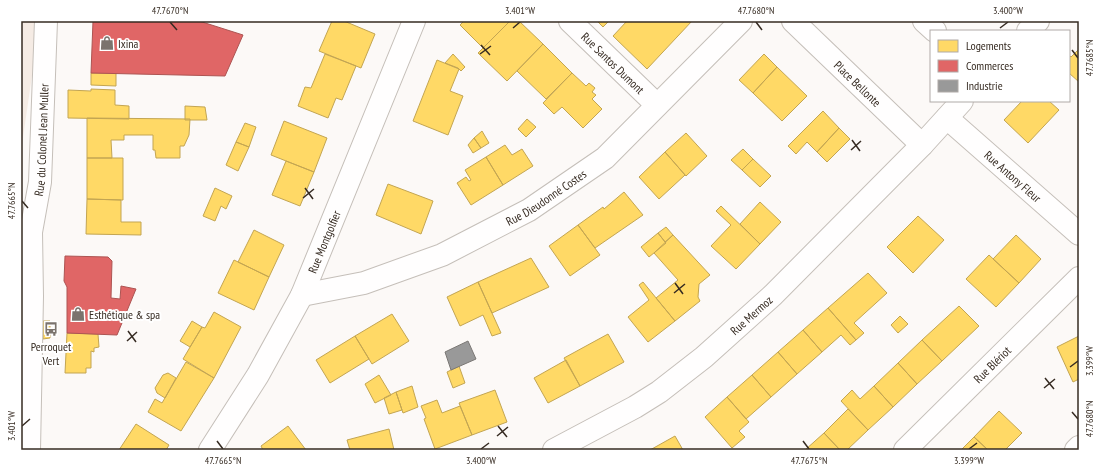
<svg xmlns="http://www.w3.org/2000/svg" width="1100" height="471" font-family="'PT Sans Narrow',sans-serif">
	<style>
		.built { fill: #f5ebe4 }
		.homes { fill: #ffd966; stroke: #c3a552 }
		.shops { fill: #e06666; stroke: #ad5452 }
		.industry { fill: #999; stroke: #7b7875 }
		.lines { fill: none; stroke-linecap: round; stroke-linejoin: round }
		.street-casing { stroke: #c5bfb9; stroke-width: 24 }
		.secondary-casing { stroke: #c5bfb9; stroke-width: 24 }
		.street { stroke: #fffefe; stroke-width: 22 }
		.secondary { stroke: #fffefe; stroke-width: 22 }
		.ticks { fill: none; stroke: #362b22; stroke-width: 1.5 }
		.labels { text-anchor: middle; dominant-baseline: central; stroke-width: 4; stroke-linejoin: round; paint-order: stroke }
		.poi-label { font-size: 12px; fill: #362b22; stroke: #fff; text-anchor: start }
		.street-label { font-size: 12px; fill: #362b22; stroke: #fff }
		.neatline { fill: none; stroke: #362b22; stroke-width: 1.5 }
		.ticks-label { font-size: 10px; text-anchor: middle; fill: #362b22 }
	</style>
	<rect width="100%" height="100%" fill="#fcf9f7"/>
	<path class="built" d="M21,21H40L21,151Z"/>
	<path class="homes" d="M332,21H344L375,34L361,68L319,51Z
		M464,21H510L483,48L460,25Z
		M510,21H519L543,44L507,81L478,53Z
		M597,21H609L603,27Z
		M627,21H692L647,69L613,36Z
		M543,44L572,73L546,99L517,71Z
		M1079,49V82L1069,73V55L1071,57Z
		M325,54L356,66L342,100L336,98L328,118L298,106L305,87L311,88Z
		M453,54L465,67L461,71L458,68L445,63Z
		M764,54L777,67L753,93L739,80Z
		M437,60L459,69L450,91L463,96L448,135L413,121Z
		M777,67L807,96L782,121L753,93Z
		M91,73H116V86L91,85Z
		M572,73L586,86L589,83L595,88L592,92L596,95L592,99L602,109L583,128L562,107L554,114L543,103Z
		M91,89L115,90V105L129,106V119L68,118V90L91,91Z
		M1022,101H1049L1059,110L1028,143L1004,120Z
		M185,106L205,107L207,120H185Z
		M823,111L839,128L817,152L807,142L796,154L788,146Z
		M87,118L190,119L189,135L184,146H180V158H156L155,150H153V135H124V140H111L112,158H87Z
		M527,119L536,127L526,137L518,129Z
		M284,121L327,138L314,172L271,155Z
		M245,123L256,127L249,147L236,142Z
		M839,128L850,139L827,162L817,152Z
		M482,131L489,143L481,148L474,138Z
		M686,133L707,156L686,176L665,152Z
		M474,138L481,148L473,153L468,145Z
		M236,142L249,147L238,171L226,165Z
		M505,145L512,155L522,149L533,166L503,185L486,157Z
		M743,149L753,159L742,170L731,160Z
		M665,152L685,175L659,199L639,177Z
		M486,157L503,185L471,205L457,183L466,177L469,181L471,180L465,170Z
		M87,158H123V200L87,199Z
		M753,159L771,176L760,187L742,170Z
		M286,161L314,172L300,206L272,195Z
		M388,184L433,201L421,234L376,215Z
		M215,188L232,196L226,209L221,206L215,221L203,216Z
		M624,192L643,215L595,248L578,225L603,207L604,209Z
		M87,199L121,200V222H141V235L86,234Z
		M760,202L781,222L760,244L740,224Z
		M721,206L760,244L736,269L711,246L731,225L716,211Z
		M918,216L944,240L913,273L887,247Z
		M578,225L600,255L570,276L549,246Z
		M666,227L673,235L665,242L658,233Z
		M254,230L284,245L269,277L238,262Z
		M658,233L666,243L649,257L641,247Z
		M673,235L710,275L699,284L698,297L700,301L675,321L656,298L678,280L654,253Z
		M1016,235L1041,259L1019,283L993,259Z
		M989,255L1019,283L996,307L966,279Z
		M531,258L549,287L492,313L478,282Z
		M234,260L269,277L254,310L218,293Z
		M868,273L887,293L854,323L864,333L856,340L828,308Z
		M478,282L501,333L492,336L483,315L460,326L447,297Z
		M643,282L675,321L648,342L628,317L649,300L639,285Z
		M959,306L979,326L942,361L922,340Z
		M828,308L856,340L850,345L841,335L822,352L803,330Z
		M214,312L241,327L214,378L183,359L202,327L205,328Z
		M392,314L409,341L372,364L355,336Z
		M900,316L908,324L898,333L891,325Z
		M43,321H50V338L43,339Z
		M192,321L202,327L190,347L180,341Z
		M803,330L822,352L797,374L778,352Z
		M67,333L98,334L99,347L94,348V352L91,351V368H86V373H65Z
		M608,334L624,362L580,386L564,358Z
		M355,336L369,359L330,383L316,360Z
		M1079,336V379L1073,382L1057,347Z
		M922,340L942,361L917,384L898,363Z
		M778,352L797,374L771,397L752,375Z
		M566,360L580,386L548,403L534,378Z
		M186,362L214,378L181,431L148,412L155,399L162,403Z
		M898,363L917,384L893,407L874,386Z
		M459,366L465,383L453,388L447,372Z
		M168,373L176,378L165,398L157,393L155,388L163,375Z
		M379,375L391,395L375,403L365,384Z
		M752,375L771,397L746,419L727,397Z
		M412,386L418,407L403,413L396,392Z
		M874,386L893,407L868,430L841,401L852,390L860,399Z
		M495,390L507,422L472,435L459,403Z
		M396,392L402,410L389,414L384,398Z
		M727,397L749,422L739,431L745,437L732,448L705,417Z
		M437,400L442,413L460,406L472,435L435,449L424,419L426,418L421,406Z
		M848,409L868,430L847,450H840L824,433Z
		M999,411L1022,433L1005,450H988L974,437Z
		M136,424L169,445L166,450H119Z
		M288,426L306,450H263L261,446Z
		M389,429L394,450H350L347,440Z
		M824,433L840,450H805Z
		M675,436L683,450H650Z
		M974,437L988,450H961Z"/>
	<path class="shops" d="M93,21H199L243,35L225,76L91,73Z
		M65,256L108,257L112,261L111,298L120,299L121,286L136,289L117,335L67,333V287L64,281Z"/>
	<path class="industry" d="M468,341L476,359L451,370L445,352Z"/>
	<g class="lines">
		<defs>
			<g id="street">
				<path id="s1" d="M570,21L657,105"/>
				<path id="s2" d="M793,21L922,145"/>
				<path d="M924,21L935,31"/>
				<path d="M1028,31L1038,21"/>
				<path id="s3" d="M947,118L1079,234"/>
				<path id="s4" d="M302,295L364,283L442,255L529,210L605,158L741,21"/>
				<path id="s5" d="M210,450L258,375L302,295L414,21"/>
				<path id="s6" d="M554,450L635,407L659,392L704,357L773,295L922,145L962,101"/>
				<path id="s7" d="M905,450L1079,278"/>
				<path d="M1076,450L1079,447"/>
			</g>
			<g id="secondary">
				<path id="s8" d="M29,450L32,296L31,232L40,182L46,21"/>
			</g>
		</defs>
		<use href="#street" class="street-casing"/>
		<use href="#secondary" class="secondary-casing"/>
		<use href="#street" class="street"/>
		<use href="#secondary" class="secondary"/>
	</g>
	<path class="ticks" d="M170,22L177,30M756,22L762,30M513,28L520,22M1000,28L1008,22M481,45L490,55M1072,50L1078,58M480,54L491,46M852,140L860,151M851,150L861,141M305,188L313,199M303,198L314,189M22,201L28,208M675,283L683,294M674,293L685,284M128,331L136,342M127,341L137,332M1070,367L1078,361M1045,378L1054,389M1044,388L1055,379M1072,412L1078,419M22,426L30,419M498,426L507,437M497,436L508,427M217,441L223,449M803,441L809,449M481,449L489,443M969,449L977,443"/>
	<defs>
		<symbol id="shop-bare" viewBox="-9 -9 18 18"><path d="M-5-2.5h2.3a2.7 3.5 0 0 1 5.4 0H5L5.5 6h-11ZM-1.5-2.5h3a1.5 2.3 0 0 0-3 0Z" fill="#7b736d" stroke="#fff" stroke-width="2.5" paint-order="stroke"/></symbol>
		<symbol id="bus-bare" viewBox="-9 -9 18 18"><path d="M-5-6H5V4H4V6H2V4H-2V6H-4V4H-5ZM-3.5-4V0h7V-4ZM-3.5 1.2v1.5H-2V1.2ZM2 1.2v1.5H3.5V1.2Z" fill="#7b736d" stroke="#fff" stroke-width="2.5" paint-order="stroke"/></symbol>
	</defs>
	<g fill-rule="evenodd">
		<use href="#shop-bare" x="97" y="33" width="20" height="20"/>
		<use href="#shop-bare" x="68" y="304" width="20" height="20"/>
		<use href="#bus-bare" x="41" y="319" width="20" height="20"/>
	</g>
	<g class="labels">
		<g class="poi-label">
			<text x="118" y="43">Ixina</text>
			<text x="89" y="314">Esthétique &amp; spa</text>
			<text x="51" y="346" text-anchor="middle">Perroquet<tspan x="51" dy="14">Vert</tspan></text>
		</g>
		<g class="street-label">
			<text stroke="none"><textPath href="#s1" startOffset="60">Rue Santos Dumont</textPath></text>
			<text stroke="none"><textPath href="#s2" startOffset="90">Place Bellonte</textPath></text>
			<text stroke="none"><textPath href="#s8" startOffset="311">Rue du Colonel Jean Muller</textPath></text>
			<text stroke="none"><textPath href="#s3" startOffset="88">Rue Antony Fleur</textPath></text>
			<text stroke="none"><textPath href="#s4" startOffset="265">Rue Dieudonné Costes</textPath></text>
			<text stroke="none"><textPath href="#s5" startOffset="238">Rue Montgolfier</textPath></text>
			<text stroke="none"><textPath href="#s6" startOffset="240">Rue Mermoz</textPath></text>
			<text stroke="none"><textPath href="#s7" startOffset="122">Rue Blériot</textPath></text>
		</g>
	</g>
	<rect width="1100" height="471" fill="none" stroke="#ffffff" stroke-width="44"/>
	<rect x="930" y="30" width="140" height="72" fill="#ffffff" stroke="#afaaa7"/>
	<rect x="938" y="40" width="20" height="12" fill="#ffd966" stroke="#afaaa7"/>
	<text x="966" y="50" font-size="12" fill="#362b22">Logements</text>
	<rect x="938" y="60" width="20" height="12" fill="#e06666" stroke="#afaaa7"/>
	<text x="966" y="70" font-size="12" fill="#362b22">Commerces</text>
	<rect x="938" y="80" width="20" height="12" fill="#999999" stroke="#afaaa7"/>
	<text x="966" y="90" font-size="12" fill="#362b22">Industrie</text>
	<rect x="22" y="22" width="1056" height="427" class="neatline"/>
	<g class="ticks-label">
		<text x="170" y="14">47.7670°N</text>
		<text x="520" y="14">3.401°W</text>
		<text x="756" y="14">47.7680°N</text>
		<text x="1008" y="14">3.400°W</text>
		<text transform="translate(1089 58) rotate(-90)" y="4">47.7685°N</text>
		<text transform="translate(11 201) rotate(-90)" y="4">47.7665°N</text>
		<text transform="translate(1089 361) rotate(-90)" y="4">3.399°W</text>
		<text transform="translate(1089 419) rotate(-90)" y="4">47.7680°N</text>
		<text transform="translate(11 426) rotate(-90)" y="4">3.401°W</text>
		<text x="223" y="464">47.7665°N</text>
		<text x="481" y="464">3.400°W</text>
		<text x="809" y="464">47.7675°N</text>
		<text x="969" y="464">3.399°W</text>
	</g>
</svg>
